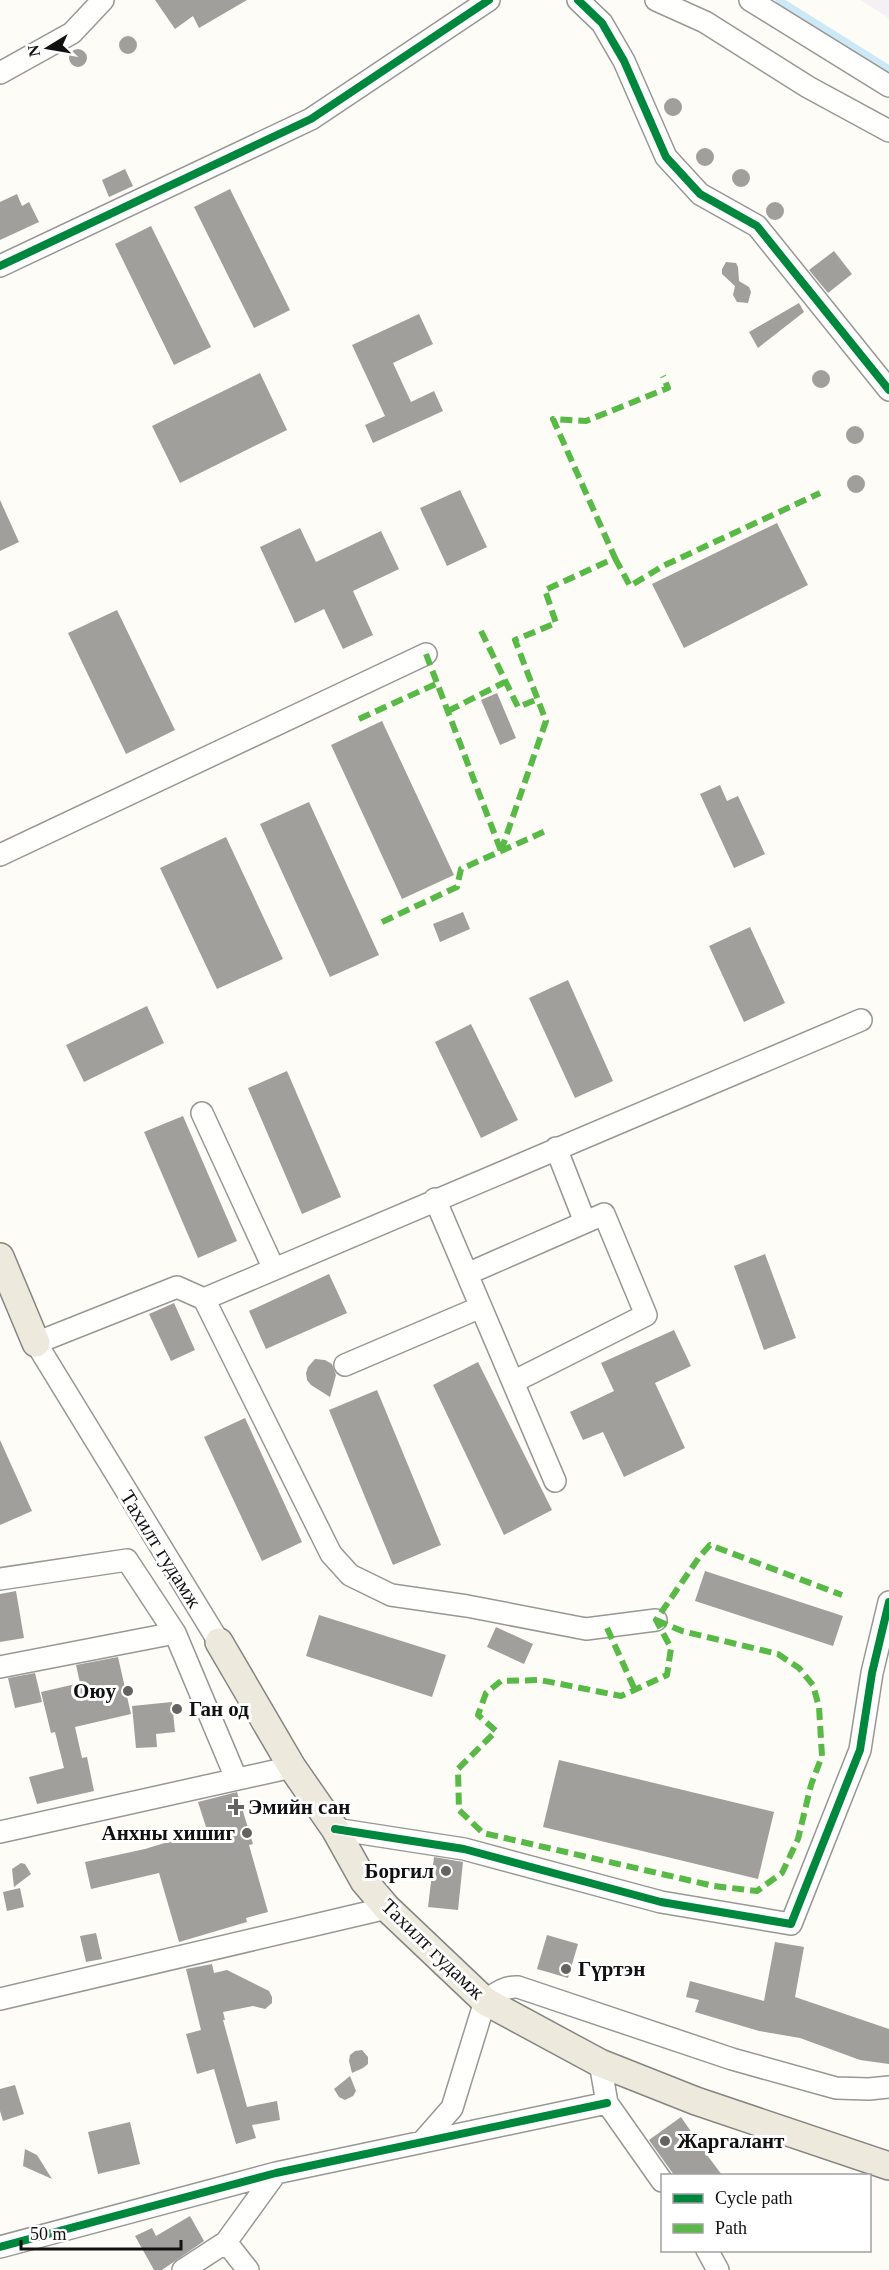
<svg xmlns="http://www.w3.org/2000/svg" width="889" height="2270" font-family="Georgia,serif">
	<style>
		.industrial { fill: #f5f0f3 }
		.lines { fill: none; stroke-linecap: round; stroke-linejoin: round }
		.stream { stroke: #cde8f7; stroke-width: 7 }
		.building { fill: #a19f9c }
		.minor-casing { stroke: #979795; stroke-width: 24 }
		.major-casing { stroke: #858482; stroke-width: 30 }
		.minor { stroke: #fffffe; stroke-width: 21 }
		.major { stroke: #ede9dc; stroke-width: 27 }
		.quiet { stroke: #58b947; stroke-width: 6; stroke-dasharray: 12 6; stroke-linecap: butt }
		.cycleway-casing { stroke: #fff; stroke-width: 11 }
		.cycleway { stroke: #00873e; stroke-width: 8 }
		.poi-dot { fill: #646362; stroke: #fff; stroke-width: 2 }
		.labels { text-anchor: middle; dominant-baseline: central; stroke-width: 6; stroke-linejoin: round; paint-order: stroke }
		.street-label { font-size: 21px; fill: #111; stroke: #fff }
		.poi-label { font-size: 21px; font-weight: bold; fill: #111; stroke: #fff; text-anchor: start }
	</style>
	<rect width="100%" height="100%" fill="#fdfcf7"/>
	<path class="industrial" d="M860,0H889V18Z"/>
	<g class="lines">
		<path class="stream" d="M779,0L889,69"/>
	</g>
	<path class="building" d="M155,0H247L199,28L193,16L175,29Z
		M119 45a9 9 0 1 1 18 0a9 9 0 1 1-18 0Z
		M69 58a9 9 0 1 1 18 0a9 9 0 1 1-18 0Z
		M664 107a9 9 0 1 1 18 0a9 9 0 1 1-18 0Z
		M696 157a9 9 0 1 1 18 0a9 9 0 1 1-18 0Z
		M125,169L133,186L109,197L102,180Z
		M732 178a9 9 0 1 1 18 0a9 9 0 1 1-18 0Z
		M230,189L290,310L254,328L194,207Z
		M17,194L22,206L29,202L39,222L0,240V202Z
		M766 211a9 9 0 1 1 18 0a9 9 0 1 1-18 0Z
		M151,226L211,347L174,365L115,244Z
		M834,251L852,274L828,293L809,270Z
		M726,262L736,263L738,267L739,281L749,287L751,292L748,303L737,302L733,295L735,286L722,274V269Z
		M799,303L804,312L758,348L749,332Z
		M419,314L433,344L393,363L411,402L434,391L443,411L373,443L365,425L385,416L352,345Z
		M812 379a9 9 0 1 1 18 0a9 9 0 1 1-18 0Z
		M260,373L287,430L180,483L152,426Z
		M846 435a9 9 0 1 1 18 0a9 9 0 1 1-18 0Z
		M847 484a9 9 0 1 1 18 0a9 9 0 1 1-18 0Z
		M460,490L487,547L447,566L420,508Z
		M0,500L19,542L0,551Z
		M777,523L808,585L684,648L652,584Z
		M300,528L316,562L381,531L399,569L353,591L373,635L343,649L324,609L295,623L260,547Z
		M117,610L175,730L126,754L68,633Z
		M497,693L516,738L500,745L481,700Z
		M382,721L454,875L402,899L331,745Z
		M720,785L727,801L738,796L765,854L734,868L700,794Z
		M309,802L379,955L330,977L260,824Z
		M226,837L283,959L217,989L160,868Z
		M463,912L470,929L440,942L433,924Z
		M750,927L785,1003L744,1022L709,946Z
		M568,980L613,1081L575,1098L529,998Z
		M147,1006L164,1043L84,1082L66,1045Z
		M471,1024L518,1120L481,1138L435,1042Z
		M287,1071L341,1197L302,1214L248,1088Z
		M183,1116L237,1241L198,1258L144,1132Z
		M765,1254L796,1338L764,1350L734,1266Z
		M329,1274L347,1313L266,1349L249,1311Z
		M174,1303L195,1350L171,1361L149,1314Z
		M674,1330L691,1366L655,1383L685,1448L624,1477L603,1432L583,1440L570,1412L614,1391L601,1363Z
		M315,1359L325,1360L332,1364L336,1375L330,1397L311,1385L307,1380L306,1373L308,1367Z
		M478,1362L552,1510L504,1535L433,1385Z
		M377,1390L441,1545L393,1565L329,1410Z
		M245,1418L302,1542L262,1561L204,1437Z
		M0,1440L32,1511L0,1525Z
		M705,1571L843,1616L833,1646L695,1601Z
		M16,1591L24,1638L0,1642V1594Z
		M319,1615L446,1655L432,1697L306,1656Z
		M496,1627L533,1644L524,1664L487,1647Z
		M118,1657L131,1714L75,1727L82,1758L87,1757L94,1791L37,1804L29,1777L64,1768L55,1732L51,1733L41,1692L80,1683L76,1665Z
		M35,1673L42,1702L15,1708L8,1678Z
		M172,1702L175,1732L156,1734L157,1747L136,1748L132,1706Z
		M559,1760L774,1812L758,1879L543,1827Z
		M237,1792L253,1844L249,1845L268,1912L246,1918L247,1922L179,1942L159,1873L91,1889L85,1862L145,1849L207,1830L198,1802Z
		M434,1857L463,1862L458,1910L428,1907Z
		M21,1863L25,1864L31,1874L14,1887L12,1869Z
		M20,1888L24,1907L7,1911L3,1892Z
		M96,1933L102,1959L86,1962L80,1936Z
		M547,1935L578,1944L568,1978L537,1969Z
		M775,1942L804,1947L795,1997L889,2029V2064L860,2060L800,2038L759,2031L695,2012L699,2000L686,1997L690,1981L764,2001Z
		M212,1964L214,1973L227,1970L269,1991L272,1997V2003L265,2009L253,2006L223,2012L225,2020H223L247,2107L277,2101L280,2120L252,2125L256,2138L236,2144L214,2069L197,2074L186,2034L201,2030L186,1969Z
		M362,2050L368,2057V2064L363,2068L352,2073L349,2061L350,2055L355,2051Z
		M350,2076L356,2091L353,2096L345,2100L339,2097L334,2089Z
		M15,2085L24,2114L3,2121L0,2111V2089Z
		M681,2117L710,2159L722,2175H674L649,2140Z
		M130,2122L140,2164L98,2174L88,2132Z
		M25,2149L37,2155L52,2179L23,2166Z
		M190,2216L204,2241L162,2270H154L135,2236L152,2228L156,2236Z"/>
	<g class="lines">
		<defs>
			<path id="minor" d="M578,0L602,23L624,61L666,157L700,194L757,226L889,390
				M656,0L705,22L808,87L889,131
				M750,0L889,86
				M0,73L72,33L103,0
				M0,266L311,119L489,0
				M0,855L426,654
				M202,1113L273,1267
				M556,1148L585,1222
				M435,1199L555,1481
				M467,1274L604,1214L646,1315L513,1382
				M204,1299L331,1554L350,1575L391,1595L467,1606L586,1629L656,1620
				M345,1365L481,1307
				M0,1579L127,1560L175,1633L236,1778
				M219,1642L36,1343L177,1287L204,1299L861,1020
				M0,1667L175,1633
				M335,1829L464,1849L661,1902L791,1924L860,1750L872,1673L889,1602
				M0,1832L292,1767
				M0,1999L387,1908
				M600,2063L607,2103L662,2181
				M423,2141L452,2108L485,2001C495,1994 505,1986 518,1987L732,2059L836,2088L869,2089L889,2087
				M226,2242L248,2270
				M0,2247L276,2173L607,2103
				M707,2250L718,2270
				M183,2270L226,2242L276,2173"/>
			<path id="major" d="M0,1257L36,1343
				M219,1642L292,1767L335,1829L364,1881L387,1908L485,2001L600,2063L696,2101L889,2166"/>
		</defs>
		<use href="#minor" class="minor-casing"/>
		<use href="#major" class="major-casing"/>
		<use href="#minor" class="minor"/>
		<use href="#major" class="major"/>
		<path class="quiet" d="M615,558L630,586L663,566L820,493
			M481,631L518,707L538,699
			M426,654L501,851
			M448,711L505,682
			M359,719L438,683
			M501,851L546,721L515,640L556,623L545,590L615,558L553,419L586,421L668,388L663,376
			M382,922L457,887L461,869L548,830
			M656,1620L682,1631L778,1654L799,1668L813,1685L819,1707L822,1756L811,1785L798,1839L782,1873L757,1891L714,1886L483,1833L459,1810L458,1769L496,1731L478,1715L486,1693L501,1681L540,1680L621,1696L667,1675L671,1648L656,1620L700,1556L710,1545L842,1595
			M607,1628L635,1690"/>
		<defs>
			<path id="cycleway" d="M578,0L602,23L624,61L666,157L700,194L757,226L889,390
				M0,266L311,119L489,0
				M335,1829L464,1849L661,1902L791,1924L860,1750L872,1673L889,1602
				M0,2247L276,2173L607,2103"/>
		</defs>
		<use href="#cycleway" class="cycleway-casing"/>
		<use href="#cycleway" class="cycleway"/>
	</g>
	<g class="poi-dot">
		<circle cx="128" cy="1691" r="6"/>
		<circle cx="177" cy="1709" r="6"/>
		<path d="M233 1798h6v6h6v6h-6v6h-6v-6h-6v-6h6z"/>
		<circle cx="247" cy="1833" r="6"/>
		<circle cx="446" cy="1871" r="6"/>
		<circle cx="566" cy="1969" r="6"/>
		<circle cx="665" cy="2141" r="6"/>
	</g>
	<g class="labels">
		<g class="street-label">
			<text transform="translate(161 1549) rotate(58)">Тахилт гудамж</text>
			<text transform="translate(433 1949) rotate(44)">Тахилт гудамж</text>
		</g>
		<g class="poi-label">
			<text x="116" y="1691" text-anchor="end">Оюу</text>
			<text x="189" y="1709">Ган од</text>
			<text x="248" y="1807">Эмийн сан</text>
			<text x="235" y="1833" text-anchor="end">Анхны хишиг</text>
			<text x="434" y="1871" text-anchor="end">Боргил</text>
			<text x="578" y="1969">Гүртэн</text>
			<text x="677" y="2141">Жаргалант</text>
		</g>
	</g>
	<rect x="661" y="2174" width="210" height="78" fill="#ffffff" stroke="#a0a0a0" stroke-width="1.5"/>
	<rect x="673" y="2194" width="30" height="9" fill="#00873e" stroke="#a0a0a0" stroke-width="1.5"/>
	<text x="715" y="2204" font-size="18" fill="#111111">Cycle path</text>
	<rect x="673" y="2224" width="30" height="9" fill="#58b947" stroke="#a0a0a0" stroke-width="1.5"/>
	<text x="715" y="2234" font-size="18" fill="#111111">Path</text>
	<g transform="translate(48 48) rotate(259)" stroke="#ffffff" stroke-width="4.5" paint-order="stroke">
	<path d="M0-4.5L10 22L0 15L-10 22Z" fill="#111111"/>
	<text y="-9" font-size="16" font-weight="bold" text-anchor="middle" fill="#111111">N</text>
	</g>
	<path d="M21 2240v9h160v-9" fill="none" stroke="#111111" stroke-width="3"/>
	<text x="30" y="2240" font-size="18" fill="#111111" stroke="#ffffff" stroke-width="4.5" paint-order="stroke">50 m</text>
</svg>
